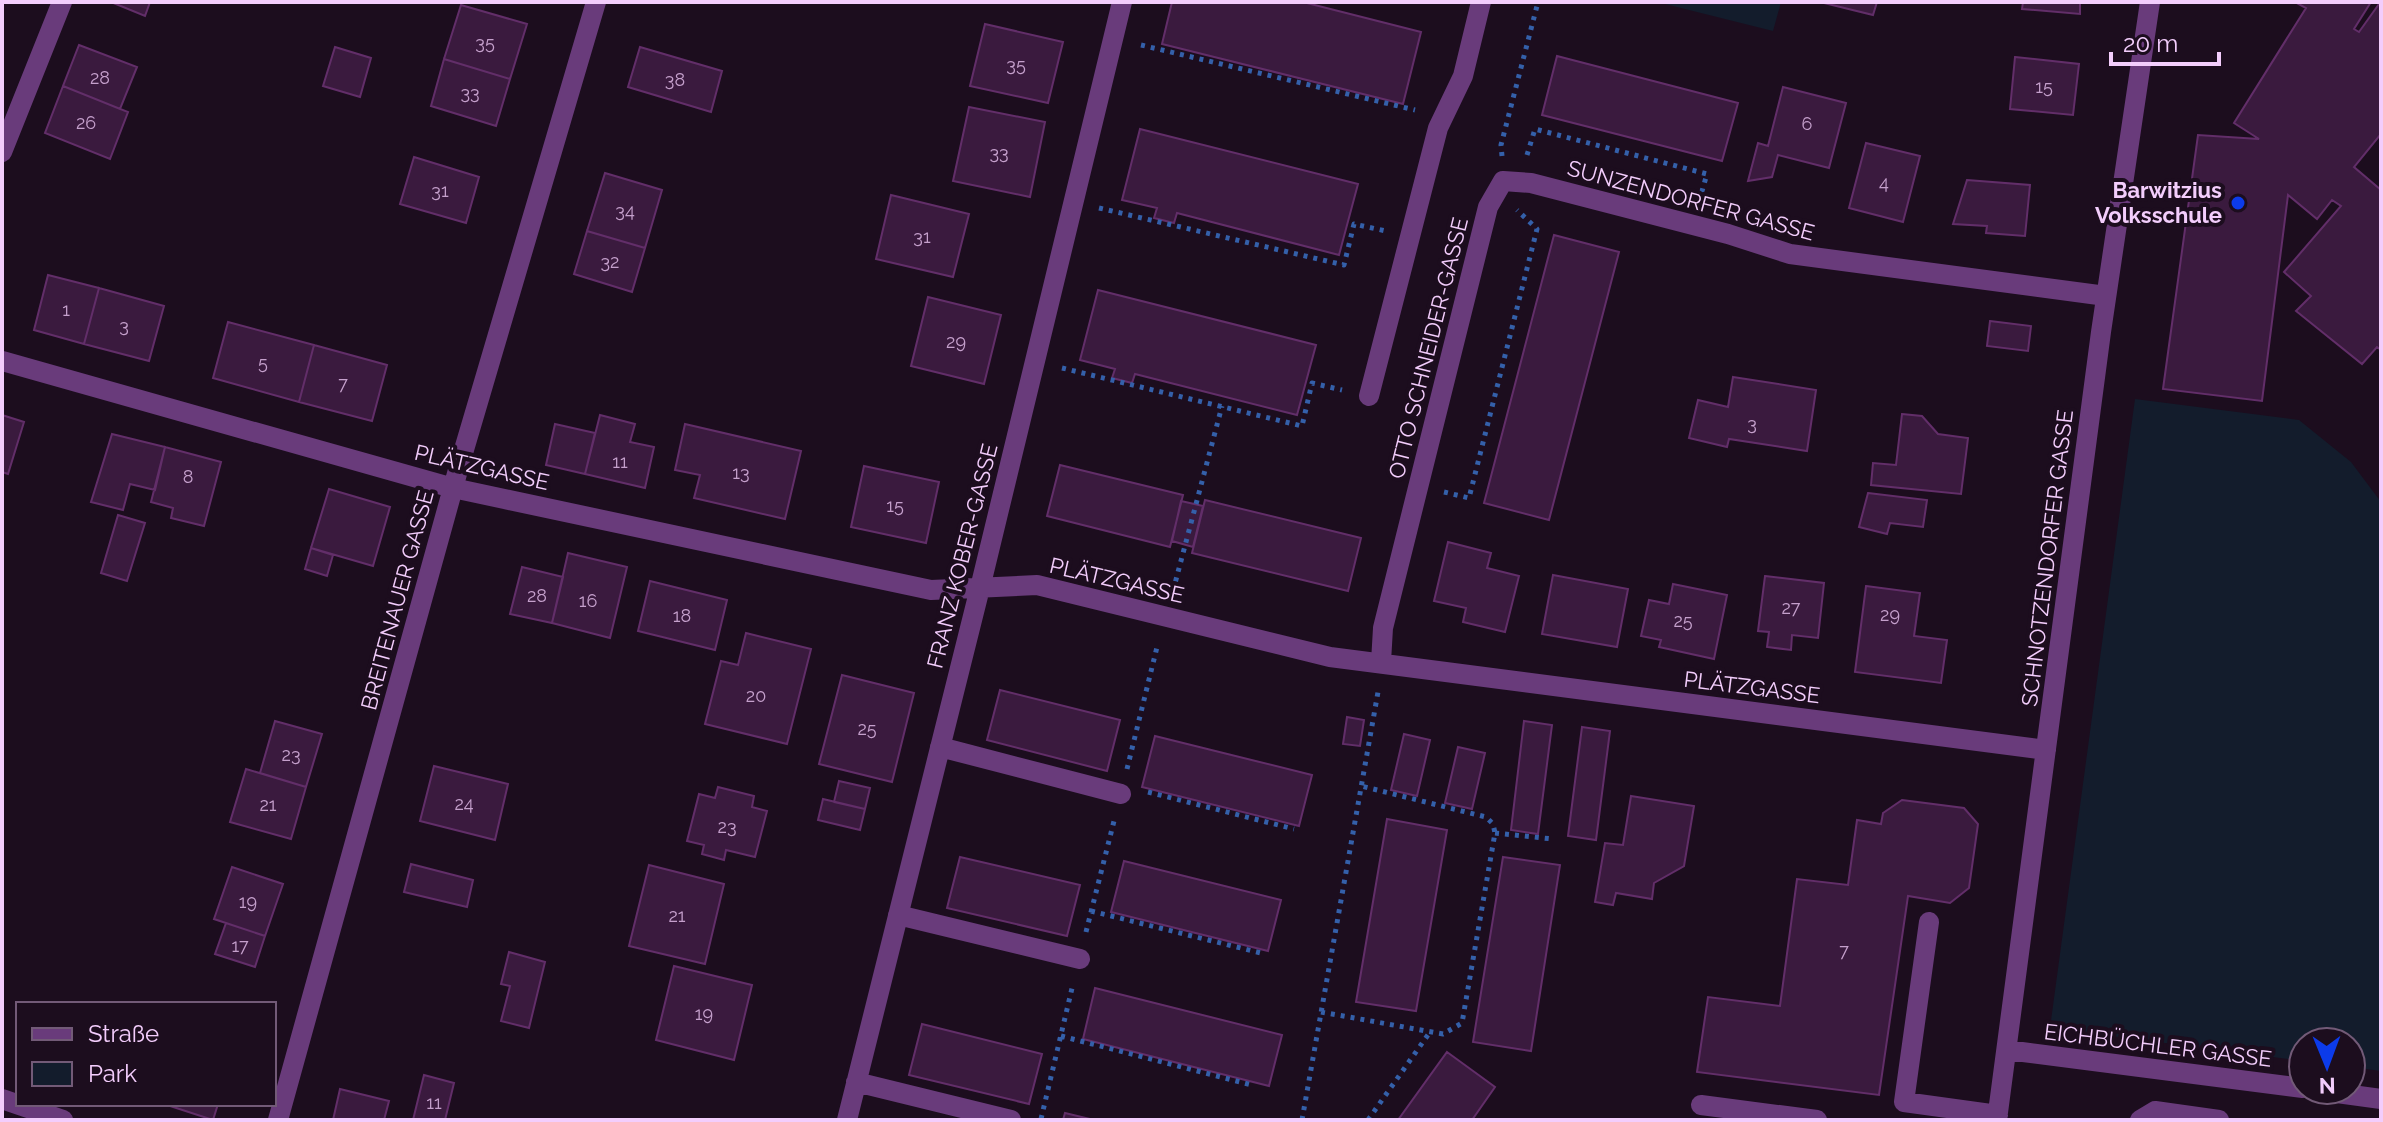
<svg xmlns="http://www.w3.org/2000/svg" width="2383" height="1122" font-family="Raleway,sans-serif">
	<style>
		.green { fill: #131c2c }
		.building { fill: #3a1a3e; stroke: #622e69; stroke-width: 2 }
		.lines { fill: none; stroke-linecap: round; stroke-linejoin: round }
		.path { stroke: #3460aa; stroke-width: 5; stroke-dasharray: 4 6; stroke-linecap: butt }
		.minor { stroke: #693b7b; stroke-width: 20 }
		.poi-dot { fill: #0c3bea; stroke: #1c0d1e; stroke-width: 3 }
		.labels { text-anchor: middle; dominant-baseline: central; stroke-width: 8; stroke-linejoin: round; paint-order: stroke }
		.number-label { font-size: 18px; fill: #c5a0cc }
		.poi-label { font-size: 22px; font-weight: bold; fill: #f3cdfc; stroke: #1c0d1e; text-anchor: end }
		.street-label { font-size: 22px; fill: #f3cdfc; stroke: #1c0d1e }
	</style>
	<rect width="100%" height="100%" fill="#1c0d1e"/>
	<path class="green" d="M1657,2H1781L1773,31Z
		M2135,399L2299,420L2351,462L2381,502V1071L2351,1067V1042H2303V1061L2050,1028Z"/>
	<path class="building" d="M111,2H150L145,16Z
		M1172,2H1303L1421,32L1403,104L1162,44Z
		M1820,2H1877L1873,15Z
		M2023,2H2080V14L2022,9Z
		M2295,2H2371L2354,29L2359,32L2379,4L2381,5V134L2354,167L2381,190V350L2377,347L2362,364L2296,311L2311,296L2284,272L2341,206L2332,200L2317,219L2288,195L2262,401L2163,389L2198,135L2259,139L2234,123L2306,8Z
		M461,5L527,24L510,79L444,59Z
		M985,24L1063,42L1048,103L970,86Z
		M79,45L137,67L120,109L63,86Z
		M335,47L371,58L360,97L323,86Z
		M640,47L722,71L711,112L628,87Z
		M1557,56L1738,103L1722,161L1542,115Z
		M2015,57L2079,64L2073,115L2010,109Z
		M444,59L510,79L496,126L431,106Z
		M63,86L128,112L110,159L45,133Z
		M1783,87L1846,103L1829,168L1778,155L1772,177L1748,181L1758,143L1768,146Z
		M969,107L1045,122L1030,197L953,181Z
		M1140,129L1358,184L1339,255L1177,213L1174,223L1154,218L1157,208L1122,200Z
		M1866,143L1920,156L1903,222L1849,208Z
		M414,157L479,177L466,223L400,204Z
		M605,173L662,190L645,248L587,231Z
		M1967,180L2030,185L2025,236L1986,233L1987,226L1953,224Z
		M891,195L969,214L953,277L876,259Z
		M587,231L645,248L632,292L574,274Z
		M1554,235L1619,252L1549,520L1484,503Z
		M48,275L99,288L84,344L34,330Z
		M99,288L164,306L149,361L84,344Z
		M1098,290L1316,345L1297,415L1135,374L1132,383L1112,378L1115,369L1080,360Z
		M928,297L1001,315L984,384L911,366Z
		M1990,321L2031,326L2028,351L1987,346Z
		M228,322L314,345L299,402L213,378Z
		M314,345L387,365L372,421L299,402Z
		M1733,377L1816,390L1807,451L1729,439L1727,447L1689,438L1698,400L1728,407Z
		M1902,414L1922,416L1938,434L1968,438L1961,494L1871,485L1873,463L1896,465Z
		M2,415L24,422L8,474L2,472Z
		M600,415L635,424L630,442L654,447L645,488L585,474Z
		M555,424L595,433L585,474L546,465Z
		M685,424L801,451L785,519L694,498L700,475L675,470Z
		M112,434L165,447L155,490L130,484L123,510L91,502Z
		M165,447L221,462L204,526L171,518L173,508L151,502Z
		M1060,465L1183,495L1170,547L1047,516Z
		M864,466L939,482L926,543L851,527Z
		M329,489L390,507L373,566L311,548Z
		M1868,493L1927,500L1923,527L1890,523L1887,534L1859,527Z
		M1205,500L1361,538L1348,591L1192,553Z
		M1181,501L1203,506L1193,547L1172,541Z
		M118,515L145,523L127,581L101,573Z
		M1448,542L1491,553L1487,568L1519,576L1505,632L1463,622L1466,608L1434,601Z
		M311,548L333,555L327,576L305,569Z
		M568,553L627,567L610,638L552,623Z
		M522,567L563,577L552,623L510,614Z
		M1553,575L1628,589L1617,647L1542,634Z
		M1765,576L1824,583L1818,638L1792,635L1791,650L1767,647L1769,632L1758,631Z
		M650,581L727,600L715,650L638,631Z
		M1673,584L1727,595L1714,659L1659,647L1661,640L1641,636L1649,600L1669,604Z
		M1866,586L1920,593L1914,636L1947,640L1941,683L1855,672Z
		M746,633L811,649L787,744L705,724L721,661L738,665Z
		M842,675L914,693L892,782L819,764Z
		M1000,690L1120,720L1107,771L987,740Z
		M1347,717L1364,720L1360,746L1343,744Z
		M275,721L322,734L306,787L260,773Z
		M1524,721L1552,725L1538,834L1511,830Z
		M1582,727L1610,731L1596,840L1568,836Z
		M1404,734L1430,740L1417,796L1391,790Z
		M1155,736L1312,775L1299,826L1142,787Z
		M1458,747L1485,753L1472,809L1445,803Z
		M434,766L508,784L495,840L420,821Z
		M246,769L306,787L291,839L230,822Z
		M839,781L870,788L865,809L834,802Z
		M718,787L754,796L752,807L767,811L755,857L726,850L724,860L702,854L704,845L687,841L699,794L715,798Z
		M1631,796L1694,806L1684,866L1654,883L1652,899L1616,893L1613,905L1595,902L1605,843L1623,845Z
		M823,799L865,809L860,830L818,820Z
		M1902,800L1964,808L1978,824L1969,888L1950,903L1908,896L1879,1095L1697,1072L1708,997L1780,1006L1797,879L1848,885L1857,820L1881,824L1883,813Z
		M1387,819L1447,830L1416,1011L1356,1002Z
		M960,857L1080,885L1067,936L947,908Z
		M1503,857L1560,865L1531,1051L1473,1042Z
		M1124,861L1281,900L1268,951L1111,912Z
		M411,864L473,880L467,907L404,892Z
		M649,865L724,884L705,964L629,946Z
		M232,867L283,884L265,936L214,919Z
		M226,923L265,936L255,967L215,954Z
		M509,952L545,962L529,1028L501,1021L510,986L501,984Z
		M674,966L752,985L734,1060L656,1040Z
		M1095,988L1282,1035L1269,1086L1083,1039Z
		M922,1024L1042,1054L1029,1104L909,1075Z
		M1447,1052L1495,1087L1472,1120H1398Z
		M424,1075L454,1083L445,1120H413Z
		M340,1089L389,1101L384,1120H333Z
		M164,1104H218L213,1120Z
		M1065,1113L1094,1120H1063Z"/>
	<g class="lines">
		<path class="path" d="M1141,45L1415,110
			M1527,155L1535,129L1707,174L1700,198
			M1502,156L1501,145L1538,2
			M1099,208L1344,265L1354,224L1386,231
			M1062,368L1302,426L1312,383L1342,390
			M1444,492L1469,498L1537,229L1517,210
			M1173,591L1222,406
			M1127,769L1158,643
			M1148,792L1294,829
			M1495,833L1553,839
			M1091,911L1265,954
			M1086,932L1114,821
			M1321,1012L1443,1034L1462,1023L1495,833L1493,824L1486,817L1361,786
			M1061,1036L1252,1085
			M1041,1119L1073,984
			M1302,1120L1378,692
			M1368,1120L1430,1032"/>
		<path class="minor" d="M2,152L62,2
			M2,361L453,488L931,590L1037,585L1330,657L2046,750
			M1369,396L1438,128L1463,76L1481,2
			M1381,662L1383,628L1488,207L1503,181L1531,183L1728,234L1790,254L2106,296
			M940,747L1121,794
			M898,915L1080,959
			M1929,922L1904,1102L1998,1115
			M2007,1050L2303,1088
			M856,1082L1011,1120
			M2315,1090L2381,1099
			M2,1099L63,1120
			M1701,1105L1817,1120
			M278,1120L458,470L596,2
			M847,1120L980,588L1122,2
			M1997,1120L2101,332L2150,2
			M2140,1120L2155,1111L2219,1120"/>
	</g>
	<circle class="poi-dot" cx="2238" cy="203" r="8"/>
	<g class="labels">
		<g class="number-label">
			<text x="485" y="42">35</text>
			<text x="1016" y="64">35</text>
			<text x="100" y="77">28</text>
			<text x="675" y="79">38</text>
			<text x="2044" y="86">15</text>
			<text x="470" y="92">33</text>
			<text x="86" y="122">26</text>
			<text x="1807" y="123">6</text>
			<text x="999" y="152">33</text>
			<text x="1884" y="182">4</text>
			<text x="440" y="190">31</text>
			<text x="625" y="210">34</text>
			<text x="922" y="236">31</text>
			<text x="610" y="261">32</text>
			<text x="66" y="309">1</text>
			<text x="124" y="325">3</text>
			<text x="956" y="341">29</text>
			<text x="263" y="362">5</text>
			<text x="343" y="383">7</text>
			<text x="1752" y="423">3</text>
			<text x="620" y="461">11</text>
			<text x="741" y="472">13</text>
			<text x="188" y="476">8</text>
			<text x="895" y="505">15</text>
			<text x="537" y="595">28</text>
			<text x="588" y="600">16</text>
			<text x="1791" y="607">27</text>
			<text x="1890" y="614">29</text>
			<text x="682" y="615">18</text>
			<text x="1683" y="620">25</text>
			<text x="756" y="695">20</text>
			<text x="867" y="728">25</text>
			<text x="291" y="754">23</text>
			<text x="464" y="803">24</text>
			<text x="268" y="804">21</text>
			<text x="727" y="826">23</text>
			<text x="248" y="901">19</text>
			<text x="677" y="915">21</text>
			<text x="240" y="945">17</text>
			<text x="1844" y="950">7</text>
			<text x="704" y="1013">19</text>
			<text x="434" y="1102">11</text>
		</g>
		<g class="poi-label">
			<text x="2222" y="190">Barwitzius<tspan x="2222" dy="25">Volksschule</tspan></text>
		</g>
		<g class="street-label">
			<text transform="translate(1691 200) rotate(15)">SUNZENDORFER GASSE</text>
			<text transform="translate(1428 348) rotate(-76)">OTTO SCHNEIDER-GASSE</text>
			<text transform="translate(482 467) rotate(13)">PLÄTZGASSE</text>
			<text transform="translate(962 556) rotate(-76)">FRANZ KOBER-GASSE</text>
			<text transform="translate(2047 558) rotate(-83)">SCHNOTZENDORFER GASSE</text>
			<text transform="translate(1117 580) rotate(13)">PLÄTZGASSE</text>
			<text transform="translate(397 600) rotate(-75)">BREITENAUER GASSE</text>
			<text transform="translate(1752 687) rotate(7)">PLÄTZGASSE</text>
			<text transform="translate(2158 1045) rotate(7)">EICHBÜCHLER GASSE</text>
		</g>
	</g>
	<rect width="2383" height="1122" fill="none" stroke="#f3cdfc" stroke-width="8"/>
	<rect x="16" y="1002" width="260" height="104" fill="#1c0d1e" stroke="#725a77" stroke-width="2"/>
	<rect x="32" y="1028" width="40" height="12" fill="#693b7b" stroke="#725a77" stroke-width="2"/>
	<text x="88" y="1042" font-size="24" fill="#f3cdfc">Straße</text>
	<rect x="32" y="1062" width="40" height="24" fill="#131c2c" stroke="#725a77" stroke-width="2"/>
	<text x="88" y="1082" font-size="24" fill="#f3cdfc">Park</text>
	<g transform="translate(2327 1066) rotate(179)"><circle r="38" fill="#1c0d1e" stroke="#725a77" stroke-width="2"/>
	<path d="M0-6L14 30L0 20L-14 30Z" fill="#0c3bea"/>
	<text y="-12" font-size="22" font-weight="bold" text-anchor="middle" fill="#f3cdfc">N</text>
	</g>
	<path d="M2111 52v12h108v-12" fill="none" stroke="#f3cdfc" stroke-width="4"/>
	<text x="2123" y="52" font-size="24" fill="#f3cdfc" stroke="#1c0d1e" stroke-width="6" paint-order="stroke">20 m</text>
</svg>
